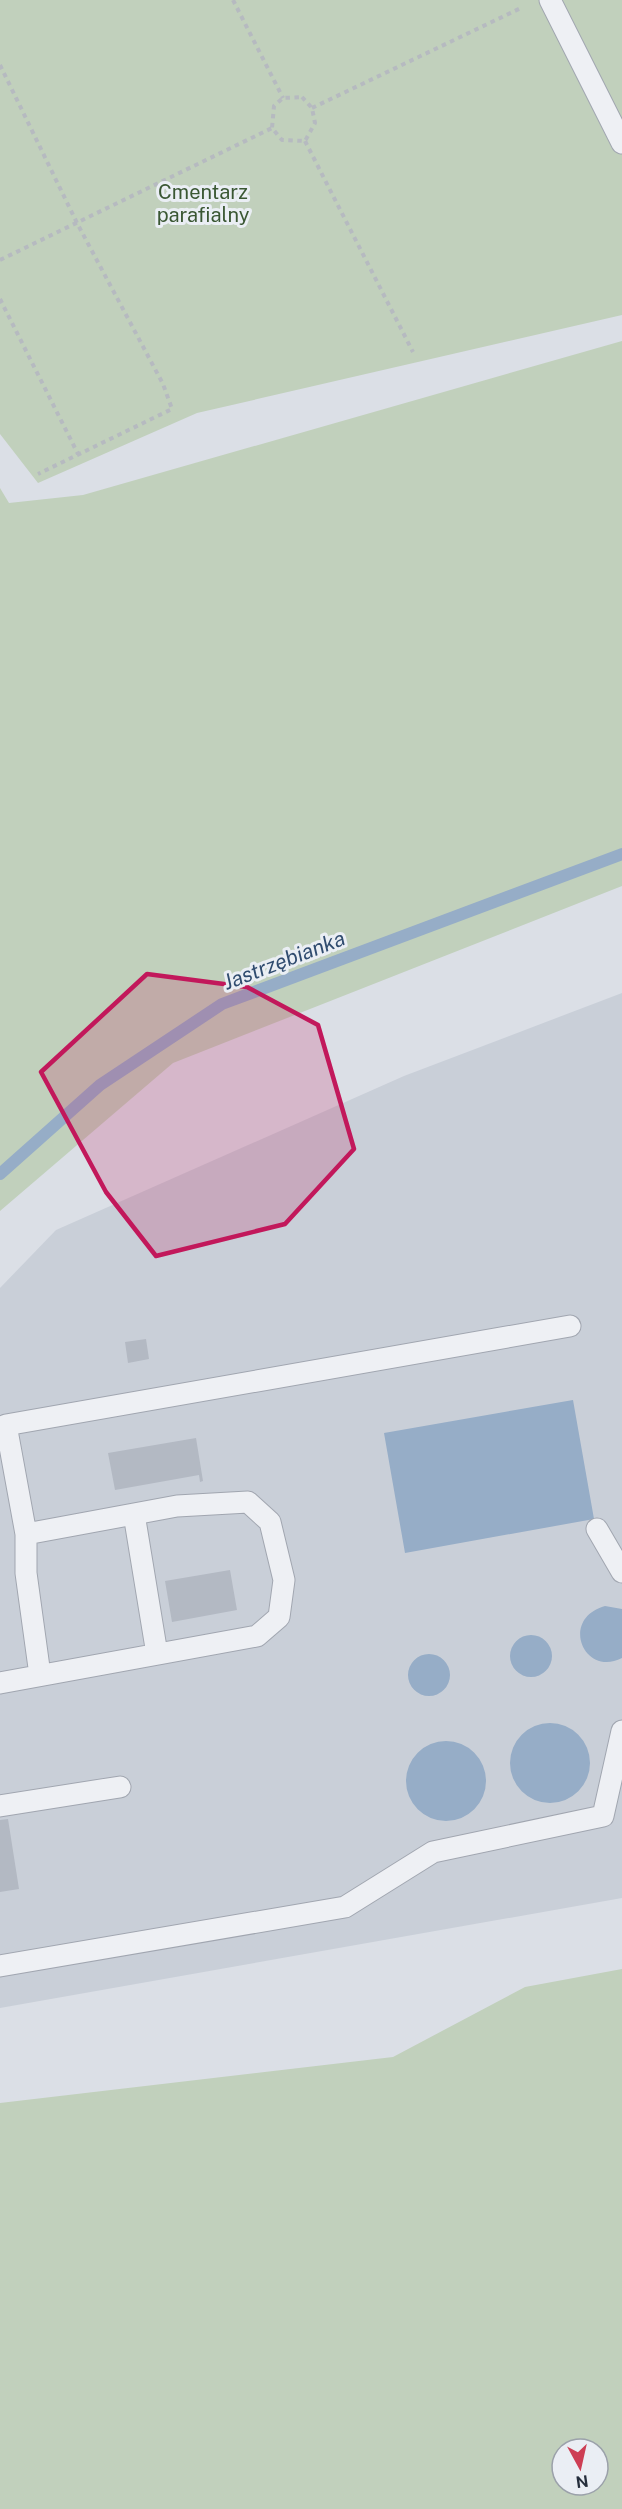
<svg xmlns="http://www.w3.org/2000/svg" width="622" height="2509" font-family="'Public Sans',sans-serif">
	<style>
		.built { fill: #c9cfd8 }
		.green { fill: #c1d0bc; fill-rule: evenodd }
		.water { fill: #96adc7 }
		.lines { fill: none; stroke-linecap: round; stroke-linejoin: round }
		.stream { stroke: #96adc7; stroke-width: 12 }
		.building { fill: #b3b9c3 }
		.lane-casing { stroke: #a1a6b0; stroke-width: 23 }
		.path { stroke: #b6bac0; stroke-width: 4; stroke-dasharray: 4.5 4.5; stroke-linecap: butt }
		.lane { stroke: #eef0f4; stroke-width: 21 }
		.marked { fill: #c2185b; fill-opacity: 0.2; stroke: #c2185b; stroke-width: 4.5; stroke-linejoin: round }
		.labels { text-anchor: middle; dominant-baseline: central; stroke-width: 6; stroke-linejoin: round; paint-order: stroke }
		.park-label { font-size: 20px; fill: #3a5733; stroke: #eaeef4 }
		.water-label { font-size: 21px; font-style: italic; fill: #304c6f; stroke: #eaeef4 }
	</style>
	<rect width="100%" height="100%" fill="#dbdfe6"/>
	<path class="built" d="M622,993V1898L0,2008V1288L56,1230L404,1076Z"/>
	<path class="green" d="M0,0H622V315L197,413L38,483L0,434Z
		M622,341V886L173,1063L0,1211V488L9,503L83,495Z
		M622,1969V2509H0V2103L393,2057L525,1987ZM562,2449H598V2485H562Z"/>
	<path class="water" d="M573,1400L594,1519L405,1553L384,1433Z
		M605,1606L622,1609V1658C584,1678 559,1619 605,1606Z
		M510 1656a21 21 0 1 1 42 0a21 21 0 1 1-42 0Z
		M408 1675a21 21 0 1 1 42 0a21 21 0 1 1-42 0Z
		M510 1763a40 40 0 1 1 80 0a40 40 0 1 1-80 0Z
		M406 1781a40 40 0 1 1 80 0a40 40 0 1 1-80 0Z"/>
	<g class="lines">
		<path class="stream" d="M0,1174L100,1085L222,1004L622,854"/>
	</g>
	<path class="building" d="M146,1339L149,1359L128,1363L125,1342Z
		M196,1438L203,1481L200,1482L199,1475L115,1490L108,1453Z
		M230,1570L237,1610L172,1622L165,1581Z
		M8,1819L19,1889L0,1892V1820Z"/>
	<g class="lines">
		<defs>
			<path id="lane" d="M550,0L622,143
				M134,1514L157,1654
				M597,1529L622,1572
				M26,1534L6,1425L570,1326
				M0,1683L257,1636L279,1617L284,1580L270,1522L248,1502L177,1506L26,1534V1573L40,1675
				M0,1806L120,1787
				M0,1966L345,1907L433,1852L603,1816L622,1731"/>
		</defs>
		<use href="#lane" class="lane-casing"/>
		<path class="path" d="M233,0L283,98
			M0,65L77,223L163,384L172,409L38,474
			M302,97L312,108L315,123L305,141L282,140L272,128L274,106L283,98Z
			M312,108L523,7
			M305,141L413,352
			M0,260L272,128
			M0,299L78,454"/>
		<use href="#lane" class="lane"/>
	</g>
	<path class="marked" d="M147,974L247,987L318,1025L354,1149L285,1224L156,1256L106,1192L41,1072Z"/>
	<g class="labels">
		<g class="park-label">
			<text x="203" y="192">Cmentarz<tspan x="203" dy="23">parafialny</tspan></text>
		</g>
		<g class="water-label">
			<text transform="translate(284 960) rotate(-21)">Jastrzębianka</text>
		</g>
	</g>
	<g transform="translate(580 2467) rotate(172)"><circle r="28" fill="#eaeef4" stroke="#9ba1aa" stroke-width="1.5"/>
	<path d="M0-4.5L10 22L0 15L-10 22Z" fill="#cd3e54"/>
	<text y="-9" font-size="16" font-weight="bold" text-anchor="middle" fill="#252e3c">N</text>
	</g>
</svg>
